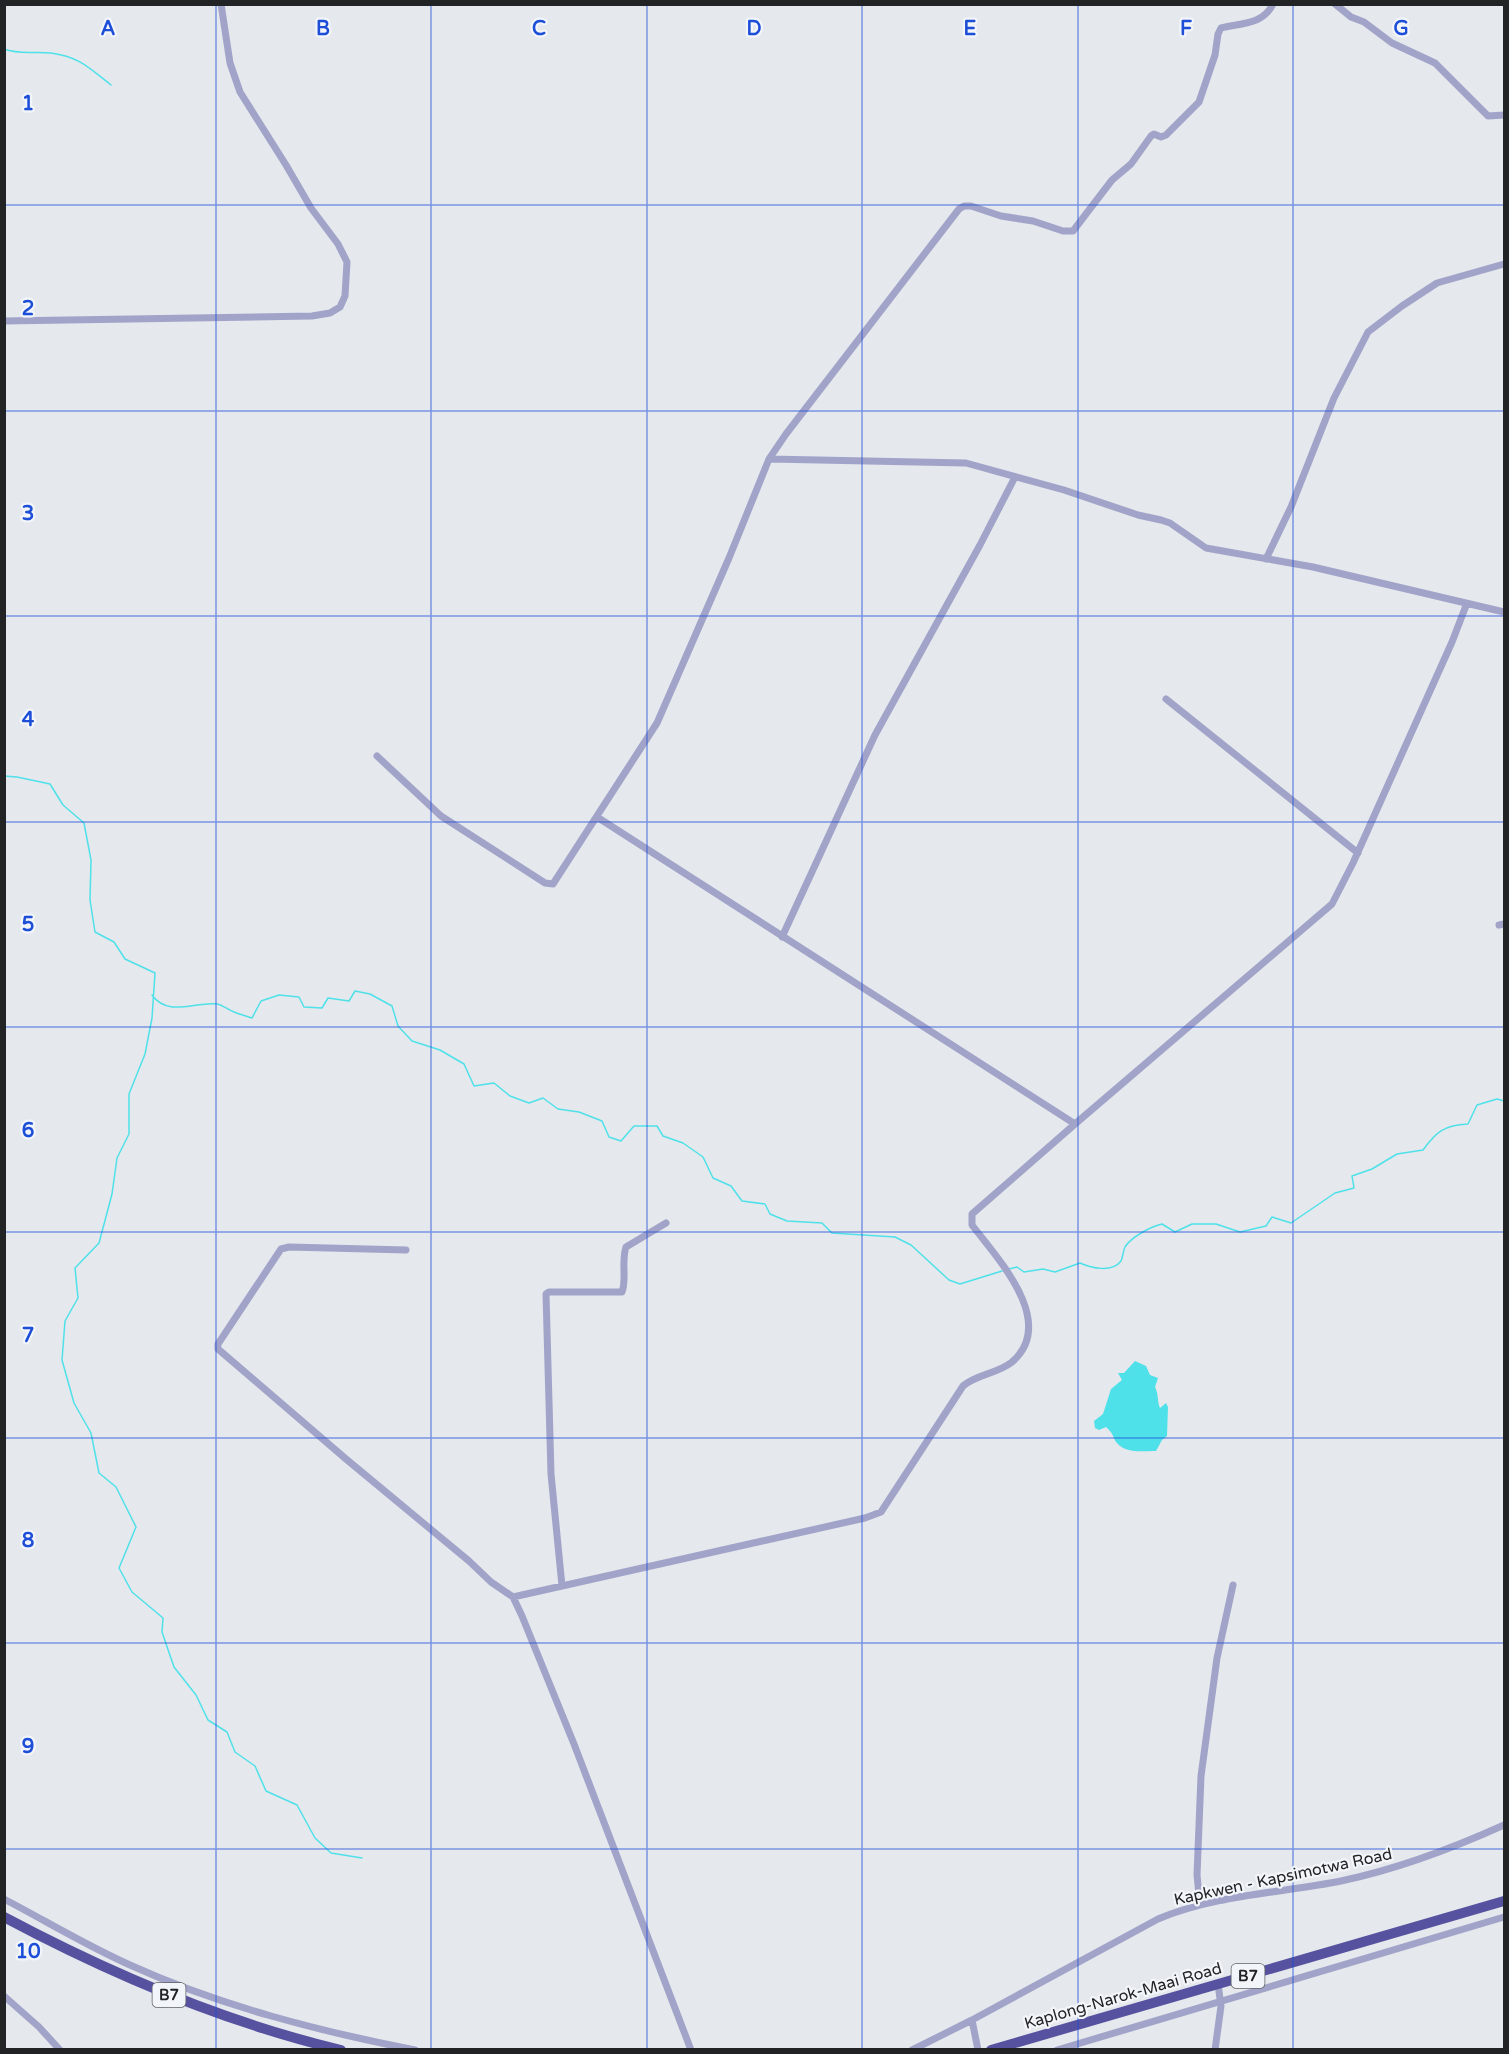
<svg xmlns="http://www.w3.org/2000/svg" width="1509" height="2054" font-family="'Varela Round',sans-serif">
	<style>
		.water { fill: #4fe1e9 }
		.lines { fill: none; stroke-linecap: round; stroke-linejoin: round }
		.stream { stroke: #4fe1e9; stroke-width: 1.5 }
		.minor { stroke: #a2a3c9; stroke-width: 7 }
		.highway { stroke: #5652a0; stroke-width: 10 }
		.grid { fill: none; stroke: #1d4ed8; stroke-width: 1.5; stroke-opacity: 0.55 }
		.labels { text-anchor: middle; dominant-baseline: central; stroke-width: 4.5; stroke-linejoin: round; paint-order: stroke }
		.shield { fill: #f2f5fa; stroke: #606264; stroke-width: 1.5 }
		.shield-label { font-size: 15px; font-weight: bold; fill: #212324 }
		.street-label { font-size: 16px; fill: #212324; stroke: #f2f5fa }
		.grid-label { font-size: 20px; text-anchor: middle; font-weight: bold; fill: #1d4ed8; stroke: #f2f5fa; stroke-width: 4.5; stroke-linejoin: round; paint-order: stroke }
	</style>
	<rect width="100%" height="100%" fill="#e5e8ec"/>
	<path class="water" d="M1135,1361L1146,1366L1150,1375L1158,1378L1155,1387C1159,1395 1157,1401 1160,1408L1166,1403L1168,1407L1167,1436L1162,1440L1156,1451C1143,1451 1126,1454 1117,1443C1112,1437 1115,1435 1106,1427L1099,1430L1095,1428L1094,1421L1103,1414L1111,1389L1122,1380L1118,1373H1124Z"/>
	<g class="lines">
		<path class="stream" d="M4,49C20,55 35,51 51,53C80,57 89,68 111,85
			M4,776L17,777L50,784L63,805L84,823L91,860L90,900L95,932L114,942L125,959L155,973L152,1018L145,1054L129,1094V1134L117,1158L112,1194L99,1243L75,1268L78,1298L65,1321L62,1360L74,1403L91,1433L99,1473L116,1487L136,1527L119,1568L132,1592L163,1618L162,1632L174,1667L196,1695L208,1720L227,1732L235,1752L255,1766L266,1791L297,1805L315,1838L331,1853L362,1858
			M152,995C168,1017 193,1002 217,1004C223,1005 228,1010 234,1012C239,1014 246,1016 252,1018L261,1001L279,995L299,997L304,1007L322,1008L328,998L349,1001L355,991L370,994L392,1006L398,1026L412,1041L440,1050L464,1064L474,1086L494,1083L510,1096L529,1103L543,1098L558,1109L579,1112L602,1121L609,1137L621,1141L634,1126H657L663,1136L683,1143L703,1157L713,1178L731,1186L742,1201L765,1204L770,1214L787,1221L822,1223L832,1233L895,1237L911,1245L949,1280L960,1284L1002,1271
			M1009,1269L1017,1267L1024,1272L1043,1269L1055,1272L1080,1263C1091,1268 1112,1273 1121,1261C1123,1257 1123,1251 1125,1247C1131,1237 1152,1226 1162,1224L1175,1232L1192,1224H1216L1240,1232L1266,1226L1272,1217L1291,1223L1335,1193L1354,1188L1352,1176L1372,1169L1397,1154L1423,1150C1436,1132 1444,1125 1468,1124L1477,1105L1497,1099L1504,1101"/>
		<path class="minor" d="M1335,4L1351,17L1364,22L1392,43L1435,63L1488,116L1504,115
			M4,321L312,316L330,313L340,307L345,296L347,262L338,244L311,208L286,165L240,92L230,63L221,4
			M769,459L786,434L959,209L964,206H971L1001,216L1033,221L1063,231H1073L1112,180L1131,164L1151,136L1154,134L1161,137L1166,135L1199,102L1215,55L1218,34L1221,28C1240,23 1263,25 1273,4
			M1266,559L1291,507L1334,398L1368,332L1402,306L1437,283L1504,264
			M1166,699L1358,853
			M377,756L441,816L545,883L553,884L657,723L729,558L769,459L966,463L1064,490L1138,515L1161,520L1170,523L1206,548L1313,567L1504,612
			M597,817L1075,1124
			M1499,925L1504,924
			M782,937L875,735L980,545L1015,477
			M406,1250L289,1247L281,1249L218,1344V1349L346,1459L469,1561L491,1582L513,1597L522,1616L574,1744L691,2050
			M562,1586L551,1474L546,1294L549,1292H622C627,1279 621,1262 626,1247L666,1223
			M513,1597L865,1518L881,1512L963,1386C977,1374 997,1374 1012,1362C1058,1322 997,1258 972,1225V1214L1075,1124L1332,904L1353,863L1452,642L1467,603
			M4,1899C46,1921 87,1946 130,1965C220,2006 319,2031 415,2050
			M1200,1905L1197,1875L1201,1776L1217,1658L1233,1585
			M4,1996L39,2027L60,2050
			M912,2050L972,2020
			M978,2050L972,2020L1158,1919C1214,1895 1281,1893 1341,1881C1398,1869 1451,1849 1504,1825
			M1057,2050L1504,1917
			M1215,2050L1221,2006L1218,1984"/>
		<path class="highway" d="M4,1917C111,1974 223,2022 341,2050
			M991,2050L1504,1901"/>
	</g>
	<path class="grid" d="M216,4V2050M431,4V2050M647,4V2050M862,4V2050M1078,4V2050M1293,4V2050M4,205H1504M4,411H1504M4,616H1504M4,822H1504M4,1027H1504M4,1232H1504M4,1438H1504M4,1643H1504M4,1849H1504"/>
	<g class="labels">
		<g class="shield">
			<rect x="1231.5" y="1964" width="33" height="24" rx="4.5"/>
			<rect x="152.5" y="1983" width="33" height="24" rx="4.5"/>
		</g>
		<g class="shield-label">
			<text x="1248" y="1976">B7</text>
			<text x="169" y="1995">B7</text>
		</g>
		<g class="street-label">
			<text transform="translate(1283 1877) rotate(-12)">Kapkwen - Kapsimotwa Road</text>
			<text transform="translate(1123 1996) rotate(-16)">Kaplong-Narok-Maai Road</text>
		</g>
	</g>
	<g class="grid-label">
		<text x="108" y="35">A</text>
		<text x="323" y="35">B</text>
		<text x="539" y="35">C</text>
		<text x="754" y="35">D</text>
		<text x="970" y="35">E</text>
		<text x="1186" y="35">F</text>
		<text x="1401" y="35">G</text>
		<text x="28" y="110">1</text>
		<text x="28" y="315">2</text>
		<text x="28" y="520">3</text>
		<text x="28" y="726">4</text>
		<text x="28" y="931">5</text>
		<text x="28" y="1137">6</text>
		<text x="28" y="1342">7</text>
		<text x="28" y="1547">8</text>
		<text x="28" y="1753">9</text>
		<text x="28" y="1958">10</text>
	</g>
	<rect width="1509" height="2054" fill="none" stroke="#212324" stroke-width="12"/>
</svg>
